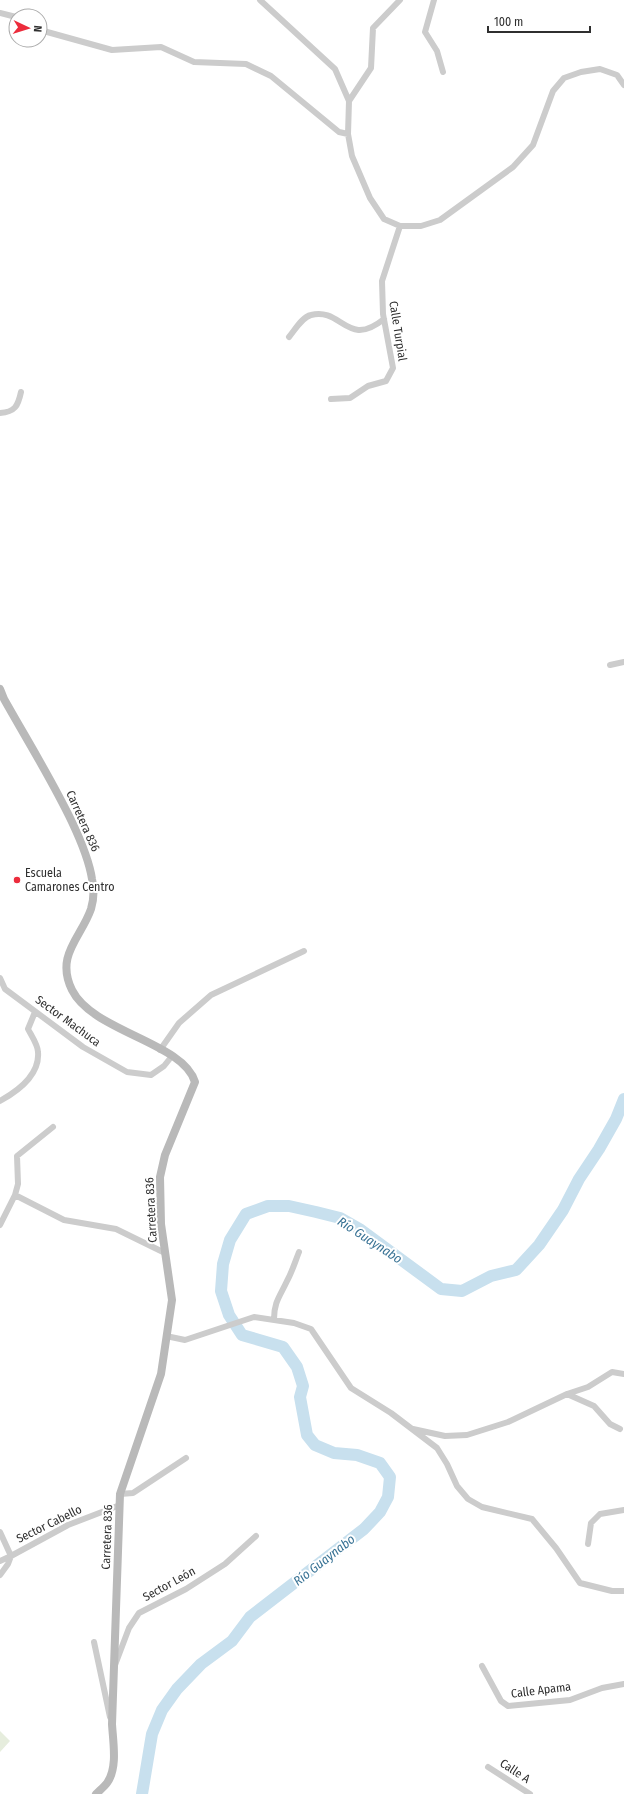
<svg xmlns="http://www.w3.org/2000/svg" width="624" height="1794" font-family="'Fira Sans Condensed',sans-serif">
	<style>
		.green { fill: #e6eddd }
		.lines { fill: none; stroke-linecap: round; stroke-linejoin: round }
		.river { stroke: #c8e0ee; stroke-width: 12 }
		.street { stroke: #ccc; stroke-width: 6 }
		.secondary { stroke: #b9b9b9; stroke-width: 8 }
		.poi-dot { fill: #ec2c3c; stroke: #fff; stroke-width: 1.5 }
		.labels { text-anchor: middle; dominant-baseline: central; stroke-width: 4; stroke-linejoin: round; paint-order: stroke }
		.street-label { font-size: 12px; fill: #2f2f2f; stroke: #fff }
		.poi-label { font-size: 12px; fill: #2f2f2f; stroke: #fff; text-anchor: start }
		.water-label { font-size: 13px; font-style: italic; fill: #397395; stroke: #fff }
	</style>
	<rect width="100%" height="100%" fill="#fff"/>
	<path class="green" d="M0,1731L10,1741L0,1752Z"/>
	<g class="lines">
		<path class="river" d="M142,1794L152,1734L162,1710L177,1689L201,1664L232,1641L250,1617L364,1529L380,1512L388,1497L390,1477L380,1463L357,1455L334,1453L315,1445L307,1435L300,1397L303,1386L297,1367L283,1347L242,1335L229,1315L221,1291L223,1264L230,1240L246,1214L268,1206H289L316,1212L340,1218L361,1230L441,1289L462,1291L491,1276L516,1270L539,1245L563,1210L579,1179L599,1149L616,1119L624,1099"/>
		<path class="street" d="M260,0L335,69L349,101L348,134L352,156L370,198L384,219L400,226H421L440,220L513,167L533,145L553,91L564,78L581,72L600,69L617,75L624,85
			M434,0L425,32L437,51L443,72
			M0,13L16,17
			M40,30L112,50L161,47L194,62L246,64L271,76L339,132L348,134
			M349,101L371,68L373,28L400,0
			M289,337C295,330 302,317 311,315C342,307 347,349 384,319
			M331,399L350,398L368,386L386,381L393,368L383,314L382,281L400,226
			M0,413C15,412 18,406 21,392
			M610,665L624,662
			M0,978L5,989L83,1047L127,1072L151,1075L164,1066L172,1056
			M160,1050L179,1023L211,995L304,951
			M0,1101C18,1091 40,1075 38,1052C38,1045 31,1035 28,1029L35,1012
			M15,1195L64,1220L116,1229L165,1253
			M0,1225L15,1195L18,1184L17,1156L53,1127
			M274,1319C274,1302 280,1296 287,1281C292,1272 295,1262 299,1252
			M166,1336L185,1340L254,1317L294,1323L311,1329L351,1388L391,1413L437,1448L447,1464L457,1486L468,1499L482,1507L532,1519L556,1548L580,1583L612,1591H624
			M567,1394L594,1406L610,1424L620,1429
			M413,1429L445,1436L467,1435L508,1422L567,1394L588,1387L612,1372L624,1374
			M120,1494L133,1493L186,1458
			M0,1532L11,1556L0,1561
			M588,1544L591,1523L600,1514L624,1510
			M0,1575L8,1564L11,1556L68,1525L120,1505
			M94,1642L110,1717
			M115,1665L129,1628L139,1613L186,1589L225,1564L256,1536
			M482,1666L501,1701L508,1706L570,1700L602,1688L624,1684
			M488,1767L530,1794"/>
		<path class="secondary" d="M0,689L4,699C27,740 52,780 72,822C80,839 89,859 92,879C94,888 94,899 91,909C81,938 55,955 72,990C93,1032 183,1042 195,1082L165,1155L160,1177L161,1224L172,1300L161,1374L120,1494L112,1724C113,1742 118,1768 107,1783C104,1787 99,1791 96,1794"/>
	</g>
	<circle class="poi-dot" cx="17" cy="880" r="4"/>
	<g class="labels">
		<g class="street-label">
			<text transform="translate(398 331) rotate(81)">Calle Turpial</text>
			<text transform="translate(83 821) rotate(66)">Carretera 836</text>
			<text transform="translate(68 1021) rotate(36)">Sector Machuca</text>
			<text transform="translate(151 1210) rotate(-93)">Carretera 836</text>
			<text transform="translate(49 1524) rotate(-26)">Sector Cabello</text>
			<text transform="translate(107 1537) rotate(-88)">Carretera 836</text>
			<text transform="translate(169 1584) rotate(-29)">Sector León</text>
			<text transform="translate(541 1690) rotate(-7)">Calle Apama</text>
			<text transform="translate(515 1771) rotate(33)">Calle A</text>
		</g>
		<g class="poi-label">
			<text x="25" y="873">Escuela<tspan x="25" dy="14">Camarones Centro</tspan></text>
		</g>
		<g class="water-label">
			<text transform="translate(370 1240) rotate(33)">Río Guaynabo</text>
			<text transform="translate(324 1560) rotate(-38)">Río Guaynabo</text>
		</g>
	</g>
	<g transform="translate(28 28) rotate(94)"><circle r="19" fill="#ffffff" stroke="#acacac"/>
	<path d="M0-3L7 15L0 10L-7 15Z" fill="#ec2c3c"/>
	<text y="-6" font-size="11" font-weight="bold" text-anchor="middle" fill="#2f2f2f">N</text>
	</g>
	<path d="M488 26v6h102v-6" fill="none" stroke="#2f2f2f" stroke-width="2"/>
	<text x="494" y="26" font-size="12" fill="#2f2f2f" stroke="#ffffff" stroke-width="3" paint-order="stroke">100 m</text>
</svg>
